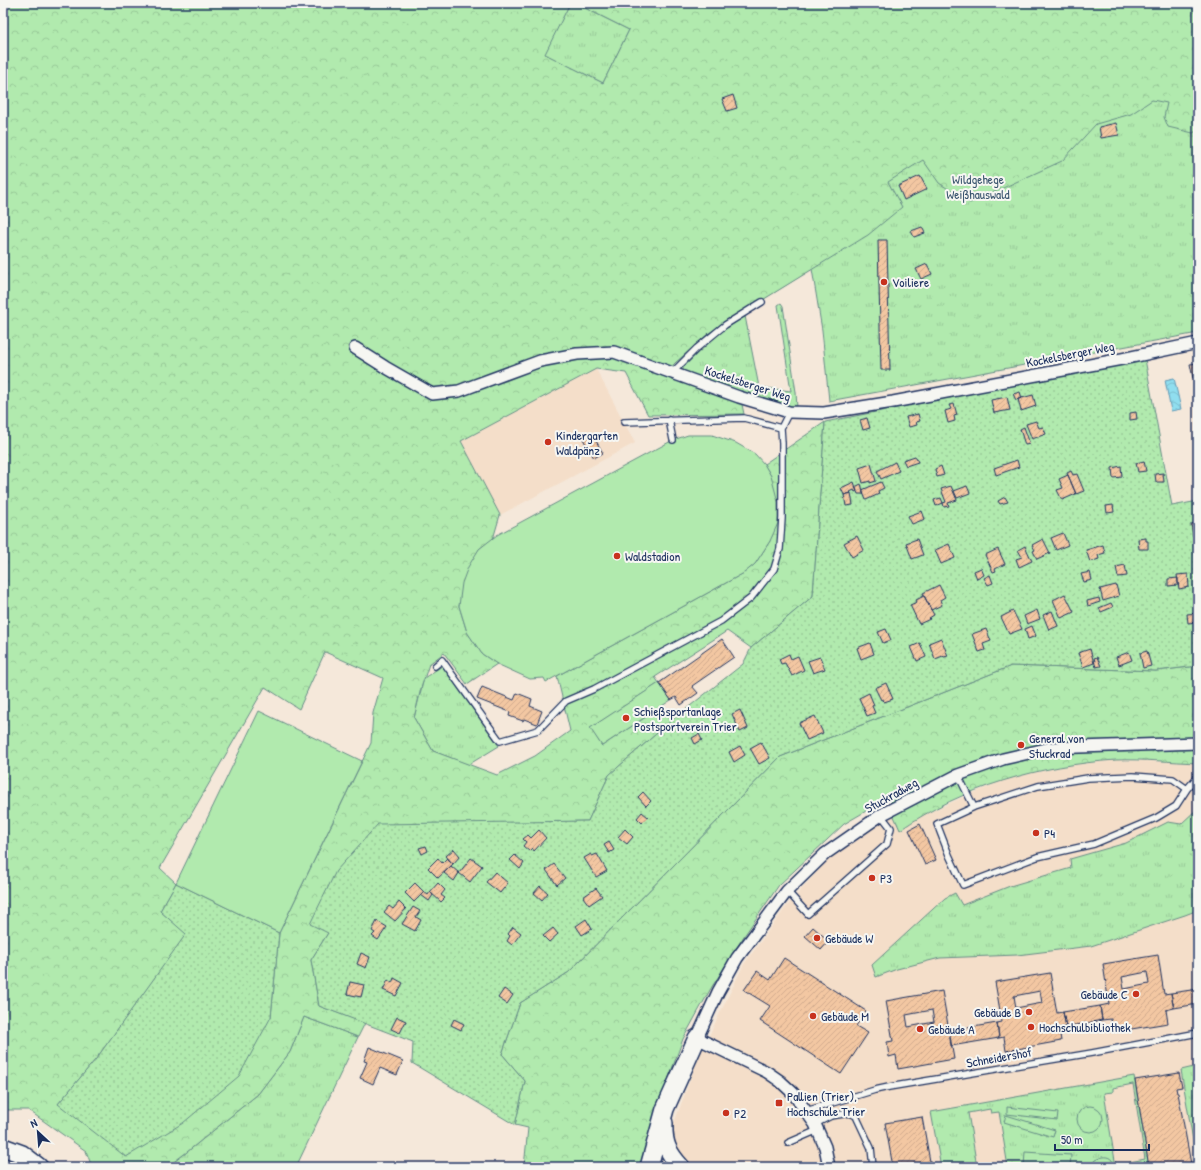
<svg xmlns="http://www.w3.org/2000/svg" width="1201" height="1170" font-family="'Patrick Hand',sans-serif">
	<style>
		.built { fill: #f4dec9 }
		.grass { fill: url(#grass-tufts); stroke: #668c86 }
		.forest { fill: url(#forest-crowns); stroke: #668c86; fill-rule: evenodd }
		.garden { fill: url(#garden-dots); stroke: #668c86 }
		.pitch { fill: #b1eaae; stroke: #668c86 }
		.water { fill: url(#water-waves); stroke: #6198b5 }
		.building { fill: url(#building-hatch); stroke: #1b2f5e; fill-rule: evenodd }
		.lines { fill: none; stroke-linecap: round; stroke-linejoin: round }
		.service-casing { stroke: #1b2f5e; stroke-width: 8 }
		.minor-casing { stroke: #1b2f5e; stroke-width: 14 }
		.primary-casing { stroke: #1b2f5e; stroke-width: 20 }
		.service { stroke: #f6f6f2; stroke-width: 5.5 }
		.minor { stroke: #f6f6f2; stroke-width: 11 }
		.primary { stroke: #f6f6f2; stroke-width: 17 }
		.poi-dot { fill: #c8321e; stroke: #f6f6f2; stroke-width: 1.5 }
		.labels { text-anchor: middle; dominant-baseline: central; stroke-width: 4; stroke-linejoin: round; paint-order: stroke }
		.park-label { font-size: 13px; fill: #39546e; stroke: #f6f6f2 }
		.poi-label { font-size: 13px; fill: #1b2f5e; stroke: #f6f6f2; text-anchor: start }
		.street-label { font-size: 13px; fill: #1b2f5e; stroke: #f6f6f2 }
	</style>
	<defs>
		<pattern id="grass-tufts" width="24" height="20" patternUnits="userSpaceOnUse"><rect width="24" height="20" fill="#b1eaae"/><path d="M3 7l-1-3M5 7V3M7 7l1-3M15 17l-1-3M17 17v-4M19 17l1-3" fill="none" stroke="#98c998"/></pattern>
		<pattern id="forest-crowns" width="20" height="18" patternUnits="userSpaceOnUse"><rect width="20" height="18" fill="#b1eaae"/><path d="M2 6a3 3 0 1 1 6 0M12 15a3 3 0 1 1 6 0" fill="none" stroke="#98c998"/></pattern>
		<pattern id="garden-dots" width="8" height="8" patternUnits="userSpaceOnUse"><rect width="8" height="8" fill="#b1eaae"/><path d="M2 2h.1M6 6h.1" fill="none" stroke="#98c998" stroke-width="1.8" stroke-linecap="round"/></pattern>
		<pattern id="water-waves" width="16" height="10" patternUnits="userSpaceOnUse"><rect width="16" height="10" fill="#90deef"/><path d="M0 5q4-4 8 0t8 0" fill="none" stroke="#7cbfcf"/></pattern>
		<pattern id="building-hatch" width="6" height="6" patternUnits="userSpaceOnUse"><rect width="6" height="6" fill="#f3c7a2"/><path d="M-1 1l2-2M0 6l6-6M5 7l2-2" fill="none" stroke="#d0ab8e"/></pattern>
	</defs>
	<rect width="100%" height="100%" fill="#f5e8da"/>
	<filter id="ink" filterUnits="userSpaceOnUse"><feTurbulence type="fractalNoise" baseFrequency=".025" numOctaves="2"/><feDisplacementMap in="SourceGraphic" scale="8" xChannelSelector="R" yChannelSelector="G"/><feConvolveMatrix kernelMatrix="1 2 1 2 8 2 1 2 1" color-interpolation-filters="sRGB"/></filter>
	<g filter="url(#ink)">
		<path class="built" d="M596,369L635,443L500,515L461,441Z
			M1118,760L1198,763V1167H701L680,1158L675,1146L673,1126L698,1058L744,964L786,907L829,858L893,814L900,830L919,817L968,795L1010,778L1071,765Z"/>
		<path class="grass" d="M570,3H575L629,30L603,83L544,54Z
			M1198,3V333L829,401L822,330L812,269L709,333L674,364L719,125Z
			M781,303L783,306L796,392L797,408L747,395L683,372V368L698,353L721,332L745,316L759,387L791,391L778,305Z
			M442,666L499,746L468,765L433,751L414,718L424,678Z
			M1198,808V910L1185,915L1091,946L1017,955L940,958L897,969L876,977L872,965L945,898L955,893L962,905L1010,886L1071,868L1070,859L1126,843L1168,822L1181,824Z
			M304,1017L358,1037L296,1167H167L187,1152L258,1094L290,1052Z
			M1198,1066V1164H1197L1181,1070Z
			M1134,1076L1149,1167H1130H1131L1130,1162L1145,1159L1133,1084L1113,1088V1092L1104,1093L1116,1167H1008L999,1112L991,1113L990,1109L968,1113L977,1167H941L931,1112Z"/>
		<path class="forest" d="M3,3H570L545,54L603,83L629,30L575,3H1198V130L1193,133L1168,127L1164,117L1167,103L1152,100L1131,114L1096,124L1062,161L970,203L939,183L923,160L888,182L902,207L868,235L709,333L674,364L670,374L741,400L744,414L648,415L626,373L596,369L461,441L500,515L493,539L479,549L459,606L467,632L482,654L497,664L467,684L444,653L429,664L421,688L414,718L433,751L497,775L535,756L570,731L557,676L744,573L755,564L770,541L771,476L764,464L825,422L813,596L751,648L727,631L655,677L659,683L591,728L602,746L661,707L671,721L609,775L588,821L511,823L328,933L311,960L319,1006L365,1023L358,1037L304,1017L290,1052L258,1094L187,1152L167,1167H92L86,1151L28,1110H3ZM325,652L383,678L373,713L371,743L279,933L271,1017L58,1104L96,1059L187,934L160,911L176,883L160,868L265,687L299,709Z
			M1011,666L1156,671L1198,666V763C1172,762 1142,759 1116,760C1041,765 962,787 900,830L893,814L890,797L844,824L779,885L744,936L710,990L683,1039L658,1107L642,1167H524L528,1128L515,1125L525,1081L502,1054L520,1003L569,972L780,757Z"/>
		<path class="garden" d="M1145,359L1172,506L1198,501V666L1156,671L1011,666L780,757L569,972L520,1003L502,1054L525,1081L515,1125L412,1063L413,1042L319,1006L311,960L328,933L310,924L336,871L378,824L588,821L609,775L671,721L743,664L751,648L813,596L825,422Z
			M176,883L279,933L271,1017L239,1076L183,1123L126,1157L58,1104L96,1059L186,934L160,911Z"/>
		<path class="pitch" d="M688,435H712L736,443L755,454L764,464L771,476L778,502V523L770,541L755,564L744,573L546,682L544,678L530,679L497,664L482,654L467,632L459,606L462,583L468,567L479,549L497,535L673,440Z
			M659,683L671,700L602,746L590,728Z
			M259,711L362,761L279,933L176,883Z
			M1077 1119a13 13 0 1 1 26 0a13 13 0 1 1-26 0Z
			M1007,1107L1058,1113L1057,1120L1007,1114Z
			M1006,1115L1055,1130L1053,1137L1004,1122Z
			M1025,1152L1071,1155L1070,1167H1024Z
			M1102,1157C1109,1156 1114,1159 1113,1167H1090L1095,1160Z"/>
		<path class="water" d="M1174,378L1181,409L1171,411L1165,380Z"/>
		<path class="building" d="M733,95L737,108L727,111L722,99Z
			M1116,123L1119,135L1101,138L1099,127Z
			M920,176L927,189L904,200L898,186Z
			M922,227L925,233L914,237L911,231Z
			M878,240H887L890,370H881Z
			M927,264L932,274L921,279L916,269Z
			M1198,363V377L1193,378L1190,364Z
			M1020,392L1022,398L1016,400L1013,394Z
			M1033,395L1036,406L1021,411L1018,399Z
			M1007,397L1010,410L994,413L991,400Z
			M954,404L957,415L954,416L955,421L948,423L945,411L951,409L949,405Z
			M1136,412L1137,419L1130,420V413Z
			M918,414L920,421L916,422L917,425L909,427L906,417Z
			M867,418L870,428L863,430L860,420Z
			M1036,421L1039,428L1043,427L1046,434L1032,439L1026,424Z
			M1024,427L1030,444L1025,445L1020,429Z
			M592,434L603,453L594,458L583,439Z
			M915,456L918,462L906,466L903,460Z
			M1017,460L1019,467L996,475L994,468Z
			M1144,461L1146,471L1138,472L1136,463Z
			M895,462L899,471L881,479L877,471Z
			M871,464L876,481L870,483V481L863,483L859,468Z
			M941,466L944,475L937,477L935,469Z
			M1121,466L1122,477L1113,478L1112,468Z
			M1071,471L1073,475L1077,474L1084,491L1076,494L1067,473Z
			M1163,473L1164,482H1156L1155,474Z
			M1068,475L1076,494L1062,500L1057,490L1063,488L1059,479Z
			M854,482L857,491L855,492L854,490L850,492L851,493L844,495L841,488Z
			M881,482L884,488L878,491L879,494L866,500L862,490Z
			M861,484L864,494H858L855,487Z
			M951,486L957,500L948,503L949,506L944,507L943,503L946,502L941,489Z
			M967,486L970,493L957,498L954,491Z
			M851,493L853,505L846,506L844,495Z
			M1005,497L1008,502L1000,504L998,501Z
			M941,498L943,503L936,506L934,500Z
			M1113,505L1114,512L1107,513L1106,506Z
			M922,511L925,519L912,524L908,516Z
			M1198,523L1197,536H1193L1191,524Z
			M1063,533L1068,545L1056,550L1051,538Z
			M857,536L864,550L852,557L844,543Z
			M1146,538V541H1148V549H1139L1138,539Z
			M917,539L923,555L912,559L906,543Z
			M1043,539L1050,553L1037,559L1033,551L1035,550L1032,545Z
			M949,544L955,558L941,564L935,550Z
			M1103,545L1105,553L1098,555L1099,559L1090,562L1086,550Z
			M1025,546L1032,561L1019,567L1016,559L1022,557L1018,550Z
			M998,549L1005,564L995,569L996,571L993,572L985,555Z
			M1125,565L1127,576L1118,577L1116,567Z
			M981,568L984,575L977,579L974,571Z
			M1090,572L1092,580L1084,582L1081,574Z
			M1188,574L1189,587L1179,589L1177,575Z
			M990,575L993,583L988,585L984,578Z
			M1178,578V585L1168,586V579Z
			M939,585L945,597L940,600L942,605L931,610L923,593Z
			M1116,585L1119,596L1103,601L1100,589Z
			M1065,594L1074,612L1061,618L1053,600Z
			M924,596L934,615L929,618L930,619L919,624L910,605L917,602L916,600Z
			M1099,598L1100,602L1088,606L1087,601Z
			M1111,603L1113,607L1101,612L1099,608Z
			M1037,610L1040,619L1027,624L1024,616Z
			M1013,611L1022,629L1009,634L1001,617Z
			M1052,611L1058,626L1049,630L1043,615Z
			M1198,613V622L1188,623L1187,614Z
			M1032,626L1036,636L1028,639L1025,629Z
			M886,629L891,640L883,643L878,632Z
			M986,629L991,641L983,644L985,650L979,652L972,634Z
			M941,638L948,656L944,657L943,656L935,659L929,643Z
			M722,639L734,657L692,686L698,693L681,705L676,697L671,700L659,683Z
			M870,643L874,654L861,659L857,648Z
			M920,643L926,657L917,661L911,647Z
			M1090,649L1094,663L1083,667L1078,653Z
			M1147,651L1151,666L1143,668L1140,653Z
			M1129,652L1132,660L1119,665L1116,657Z
			M789,654L791,659L798,656L804,670L792,676L785,663L781,664L779,659Z
			M820,657L825,669L813,673L808,661Z
			M1097,657L1101,666L1096,667L1094,661H1095L1094,658Z
			M886,683L893,699L884,702L883,699L881,700L875,688Z
			M482,687L514,700L517,693L532,699L530,706L542,711L537,724L524,719L523,721L509,716L510,712L477,699Z
			M869,693L874,705L872,706L875,713L867,716L859,698Z
			M740,710L748,728L740,732L732,714Z
			M815,716L823,733L807,740L799,723Z
			M699,734L702,740L695,744L692,738Z
			M761,742L770,758L759,764L750,748Z
			M740,746L745,755L734,762L729,752Z
			M643,792L651,801L646,806L638,797Z
			M642,812L648,817L642,823L637,818Z
			M920,824L936,860L925,865L909,830Z
			M625,829L633,837L627,844L618,837Z
			M539,830L546,838L534,851L532,848L529,851L523,846L526,842L523,839L528,835L531,838Z
			M609,842L614,850L609,853L604,845Z
			M426,846L428,851L422,854L419,848Z
			M454,849L460,856L453,864L446,856Z
			M591,854L592,856L597,854L607,871L596,877L584,858Z
			M515,855L524,863L520,869L510,860Z
			M438,858L442,863L447,858L453,864L438,878L428,868Z
			M471,858L482,866L470,882L459,873Z
			M554,864L565,878L557,885L546,870Z
			M451,866L459,873L454,881L444,873Z
			M495,872L508,883L500,893L486,882Z
			M415,883L424,892L414,902L405,893Z
			M438,883L445,890L441,895L445,898L441,902L430,892Z
			M540,886L548,893L542,900L534,893Z
			M596,888L602,896L589,905L583,897Z
			M424,892L428,895L430,892L433,895L429,901L421,895Z
			M399,902L406,909L395,921L384,912L389,906L393,909Z
			M413,907L420,911L416,917L421,920L415,931L402,924Z
			M586,919L592,929L582,935L576,926Z
			M377,921L387,927L378,940L372,936L375,933L372,931Z
			M513,927L521,933L512,945L507,941L510,936L508,934Z
			M813,927L829,941L821,950L805,936Z
			M553,928L558,934L549,942L543,936Z
			M361,953L370,957L366,968L357,964Z
			M1158,955L1164,994L1171,993L1174,1008L1166,1010L1168,1023L1113,1032L1111,1019L1102,1020L1100,1006L1109,1004L1103,964ZM1147,972L1149,984L1124,989L1122,977Z
			M784,958L866,1011L856,1026L868,1033L841,1074L760,1021L770,1006L744,990L757,971L770,980Z
			M1050,973L1057,1013L1063,1012L1066,1027L1059,1028L1061,1041L1006,1051L1004,1037L999,1038L997,1023L1002,1022L995,982ZM1040,991L1042,1003L1016,1008L1014,996Z
			M394,978L403,983L396,996L383,990L388,980L392,983Z
			M350,982L364,985L361,997L347,994Z
			M504,989L513,995L507,1004L498,998Z
			M1198,989V1004L1174,1008L1171,993Z
			M942,991L954,1059L898,1069L896,1055L889,1057L887,1042L893,1041L886,1001ZM932,1010L934,1022L908,1027L906,1015Z
			M1100,1006L1102,1020L1066,1027L1063,1012Z
			M397,1017L406,1021L400,1033L391,1029Z
			M454,1019L464,1024L461,1030L451,1025Z
			M997,1023L999,1038L951,1046L949,1031Z
			M369,1047L403,1061L397,1075L380,1068L373,1084L360,1078L367,1062L364,1061Z
			M1179,1073L1182,1087L1176,1088L1177,1093H1178L1191,1164L1175,1167H1149L1135,1080Z
			M922,1117L931,1167H893L885,1123Z"/>
		<g class="lines">
			<defs>
				<path id="service" d="M673,372L697,348L725,325L762,302
					M669,420L673,440
					M624,422L744,418L781,428
					M435,666L442,660L500,741L538,730L566,701L594,689L721,621L751,598L774,569L780,549L782,518V443L781,428L789,412
					M958,775L974,807
					M1187,789L1176,806L1156,818L1094,844L1037,857L963,885L949,855L937,824L974,807L1038,786L1088,778L1133,776L1173,779L1187,789L1197,777L1198,763
					M787,891L808,914L887,844L891,828L881,815
					M806,1111L875,1090L889,1087L1092,1053L1198,1033
					M815,1124L831,1116L850,1113L856,1116L871,1148L873,1167
					M788,1143L818,1130"/>
				<path id="minor" d="M355,348L385,367L432,394L459,391L540,361L577,354L614,352L739,397L789,412L824,413L893,402L1122,359L1198,343
					M829,1167L825,1147L815,1124L793,1093L780,1081L767,1072L697,1038L718,992L737,958L787,891L825,854L881,815L958,775L1003,759L1050,748L1198,743"/>
				<path id="primary" d="M664,1123C663,1143 668,1153 681,1167
					M3,1147L22,1154L39,1167
					M649,1167L665,1109L697,1038"/>
			</defs>
			<use href="#service" class="service-casing"/>
			<use href="#minor" class="minor-casing"/>
			<use href="#primary" class="primary-casing"/>
			<use href="#service" class="service"/>
			<use href="#minor" class="minor"/>
			<use href="#primary" class="primary"/>
		</g>
	</g>
	<g class="poi-dot">
		<circle cx="884" cy="282" r="4"/>
		<circle cx="548" cy="442" r="4"/>
		<circle cx="617" cy="556" r="4"/>
		<circle cx="626" cy="718" r="4"/>
		<circle cx="1021" cy="745" r="4"/>
		<circle cx="1036" cy="833" r="4"/>
		<circle cx="872" cy="878" r="4"/>
		<circle cx="817" cy="938" r="4"/>
		<circle cx="1136" cy="994" r="4"/>
		<circle cx="1029" cy="1012" r="4"/>
		<circle cx="813" cy="1016" r="4"/>
		<circle cx="1031" cy="1027" r="4"/>
		<circle cx="920" cy="1029" r="4"/>
		<rect x="775" y="1099" width="8" height="8" rx="2"/>
		<circle cx="726" cy="1113" r="4"/>
	</g>
	<g class="labels">
		<g class="park-label">
			<text x="978" y="179">Wildgehege<tspan x="978" dy="15">Weißhauswald</tspan></text>
		</g>
		<g class="poi-label">
			<text x="892" y="282">Voiliere</text>
			<text x="556" y="435">Kindergarten<tspan x="556" dy="15">Waldpänz</tspan></text>
			<text x="625" y="556">Waldstadion</text>
			<text x="634" y="711">Schießsportanlage<tspan x="634" dy="15">Postsportverein Trier</tspan></text>
			<text x="1029" y="738">General von<tspan x="1029" dy="15">Stuckrad</tspan></text>
			<text x="1044" y="833">P4</text>
			<text x="880" y="878">P3</text>
			<text x="825" y="938">Gebäude W</text>
			<text x="1128" y="994" text-anchor="end">Gebäude C</text>
			<text x="1021" y="1012" text-anchor="end">Gebäude B</text>
			<text x="821" y="1016">Gebäude M</text>
			<text x="1039" y="1027">Hochschulbibliothek</text>
			<text x="928" y="1029">Gebäude A</text>
			<text x="787" y="1096">Pallien (Trier),<tspan x="787" dy="15">Hochschule Trier</tspan></text>
			<text x="734" y="1113">P2</text>
		</g>
		<g class="street-label">
			<text transform="translate(1070 354) rotate(-11)">Kockelsberger Weg</text>
			<text transform="translate(748 383) rotate(18)">Kockelsberger Weg</text>
			<text transform="translate(891 795) rotate(-29)">Stuckradweg</text>
			<text transform="translate(999 1057) rotate(-10)">Schneidershof</text>
		</g>
	</g>
	<rect width="1201" height="1170" fill="none" stroke="#f6f6f2" stroke-width="16"/>
	<rect x="8" y="8" width="1185" height="1154" fill="none" stroke="#1b2f5e" stroke-width="1.5" filter="url(#ink)"/>
	<g transform="translate(38 1132) rotate(334)" stroke="#f6f6f2" stroke-width="3" paint-order="stroke">
	<path d="M0-3L7 15L0 10L-7 15Z" fill="#1b2f5e"/>
	<text y="-6" font-size="11" font-weight="bold" text-anchor="middle" fill="#1b2f5e">N</text>
	</g>
	<path d="M1055 1144v6h94v-6" fill="none" stroke="#1b2f5e" stroke-width="2"/>
	<text x="1061" y="1144" font-size="12" fill="#1b2f5e" stroke="#f6f6f2" stroke-width="3" paint-order="stroke">50 m</text>
</svg>
